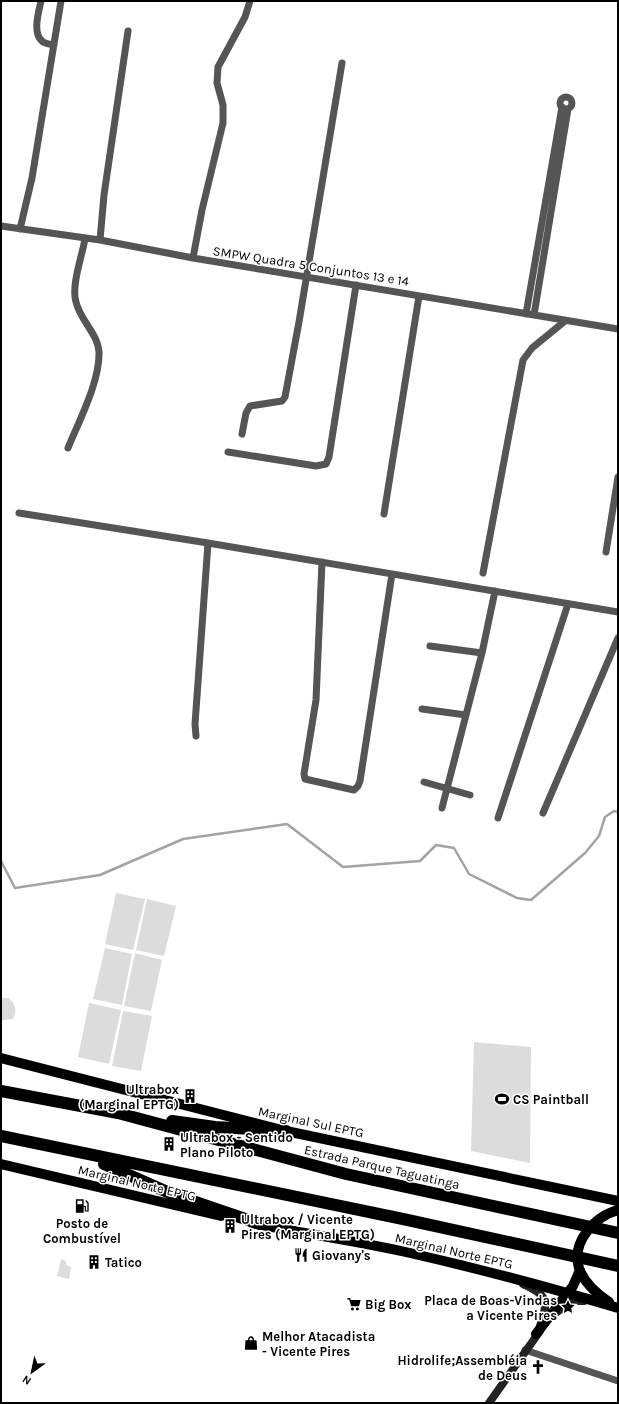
<svg xmlns="http://www.w3.org/2000/svg" width="619" height="1404" font-family="Karla,sans-serif">
	<style>
		.green { fill: #dcdcdc }
		.lines { fill: none; stroke-linecap: round; stroke-linejoin: round }
		.stream { stroke: #a3a3a3; stroke-width: 2.5 }
		.minor { stroke: #555; stroke-width: 7 }
		.secondary { stroke: #222; stroke-width: 8 }
		.primary { stroke: #000; stroke-width: 10 }
		.motorway { stroke: #000; stroke-width: 12 }
		.labels { text-anchor: middle; dominant-baseline: central; stroke-width: 3; stroke-linejoin: round; paint-order: stroke }
		.street-label { font-size: 13px; fill: #000; stroke: #fff }
		.poi-label { font-size: 13px; font-weight: bold; fill: #000; stroke: #fff; text-anchor: start }
	</style>
	<rect width="100%" height="100%" fill="#fff"/>
	<path class="green" d="M116,893L145,899L133,950L105,944Z
		M147,899L176,906L164,956L136,950Z
		M105,948L132,954L122,1005L93,999Z
		M135,953L162,960L151,1011L124,1006Z
		M1,998H9C16,1005 17,1010 13,1019L3,1020L1,1024Z
		M89,1003L121,1010L109,1064L78,1057Z
		M123,1011L152,1016L141,1071L112,1066Z
		M474,1042L531,1047L530,1163L471,1151Z
		M61,1259L66,1261V1265L71,1267L69,1279L57,1276Z"/>
	<g class="lines">
		<path class="stream" d="M1,861L15,888L100,875L183,839L287,824L343,867L420,861L436,845L454,848L469,874L517,898L531,900L585,853L599,836L605,817L614,811L618,812"/>
		<path class="minor" d="M41,1C39,11 32,33 42,41C45,44 50,44 54,45
			M560 103a6 6 0 1 1 12 0a6 6 0 1 1-12 0Z
			M1,226L100,240L193,258L618,329
			M20,229L32,178L61,1
			M100,240L104,195L128,31
			M193,258L202,210L223,123V105L217,83L218,67L245,17L250,1
			M526,314L562,107
			M534,315L568,109
			M242,434L246,413L250,406L282,401L285,397L299,322L342,63
			M68,448C79,421 100,381 99,352C98,334 80,320 76,302C71,286 82,256 85,239
			M228,452L316,466L326,464L329,457L356,285
			M19,513L208,543L618,612
			M384,514L419,296
			M606,552L618,477
			M322,562L316,700L304,774L305,779L354,790L358,786L360,781L392,574
			M483,573L523,360L532,348L565,321
			M430,646L482,653
			M422,709L466,715
			M196,736L195,724L208,543
			M424,782L470,795
			M442,808L482,653L495,591
			M543,813L618,638
			M498,818L568,604
			M525,1350L618,1381"/>
		<path class="secondary" d="M523,1284C548,1295 549,1301 540,1326
			M557,1312L572,1301H584
			M489,1403L540,1331"/>
		<path class="primary" d="M1,1058L286,1131L618,1201
			M1,1164L221,1216
			M252,1223C305,1234 358,1241 410,1253C480,1269 549,1287 618,1308
			M609,1302C597,1294 584,1283 579,1268C571,1242 595,1216 618,1210
			M536,1334L573,1286L580,1270"/>
		<path class="motorway" d="M1,1091L118,1113L346,1174L618,1233
			M172,1121L215,1127L286,1131
			M1,1136L403,1219L618,1266
			M104,1164L172,1194L260,1224"/>
	</g>
	<defs>
		<symbol id="building-bare" viewBox="-9 -9 18 18"><path d="M-4-6H4V6H1V3H-1V6H-4ZM-2.5-4.3h1.7v1.8h-1.7ZM.8-4.3h1.7v1.8H.8ZM-2.5-1h1.7V.8h-1.7ZM.8-1h1.7V.8H.8Z" fill="#000" stroke="#fff" stroke-width="2.5" paint-order="stroke"/></symbol>
		<symbol id="stadium-bare" viewBox="-9 -9 18 18"><path d="M0-5a6.5 5 0 1 0 0 10a6.5 5 0 1 0 0-10ZM-3.5-1.8h7v3.6h-7Z" fill="#000" stroke="#fff" stroke-width="2.5" paint-order="stroke"/></symbol>
		<symbol id="fuel-bare" viewBox="-9 -9 18 18"><path d="M-5.5-6h7V0h2V4h1.3V-2.5L3-4.5l.8-.8L6-3V5H2.5V1h-1V6h-7ZM-4.2-4.7v3.2H.2V-4.7Z" fill="#000" stroke="#fff" stroke-width="2.5" paint-order="stroke"/></symbol>
		<symbol id="restaurant-bare" viewBox="-9 -9 18 18"><path d="M-5-6h1v4h1v-4h1v4h1v-4h1v5L-1.5 .5V6h-2V.5L-5-1ZM5-6V6H3V1.5H1.5Q1.5-4 5-6Z" fill="#000" stroke="#fff" stroke-width="2.5" paint-order="stroke"/></symbol>
		<symbol id="supermarket-bare" viewBox="-9 -9 18 18"><path d="M-6-5.5h2.5l.6 2H6L4.5 2H-2.5L-4.4-4H-6ZM-1.5 3.2a1.3 1.3 0 1 0 .1 0ZM3 3.2a1.3 1.3 0 1 0 .1 0Z" fill="#000" stroke="#fff" stroke-width="2.5" paint-order="stroke"/></symbol>
		<symbol id="sight-bare" viewBox="-9 -9 18 18"><path d="M0-6L1.8-2.2L6-1.7L2.9 1.2L3.7 5.4L0 3.3L-3.7 5.4L-2.9 1.2L-6-1.7L-1.8-2.2Z" fill="#000" stroke="#fff" stroke-width="2.5" paint-order="stroke"/></symbol>
		<symbol id="shop-bare" viewBox="-9 -9 18 18"><path d="M-5-2.5h2.3a2.7 3.5 0 0 1 5.4 0H5L5.5 6h-11ZM-1.5-2.5h3a1.5 2.3 0 0 0-3 0Z" fill="#000" stroke="#fff" stroke-width="2.5" paint-order="stroke"/></symbol>
		<symbol id="church-bare" viewBox="-9 -9 18 18"><path d="M-1.2-6h2.4v3.5h3.3v2.4h-3.3V6h-2.4V-.1h-3.3v-2.4h3.3Z" fill="#000" stroke="#fff" stroke-width="2.5" paint-order="stroke"/></symbol>
	</defs>
	<g fill-rule="evenodd">
		<use href="#building-bare" x="180" y="1086" width="20" height="20"/>
		<use href="#stadium-bare" x="492" y="1089" width="20" height="20"/>
		<use href="#building-bare" x="159" y="1134" width="20" height="20"/>
		<use href="#fuel-bare" x="72" y="1196" width="20" height="20"/>
		<use href="#building-bare" x="220" y="1216" width="20" height="20"/>
		<use href="#restaurant-bare" x="291" y="1245" width="20" height="20"/>
		<use href="#building-bare" x="84" y="1252" width="20" height="20"/>
		<use href="#supermarket-bare" x="344" y="1294" width="20" height="20"/>
		<use href="#sight-bare" x="558" y="1297" width="20" height="20"/>
		<use href="#shop-bare" x="241" y="1333" width="20" height="20"/>
		<use href="#church-bare" x="528" y="1357" width="20" height="20"/>
	</g>
	<g class="labels">
		<g class="street-label">
			<text transform="translate(311 266) rotate(9)">SMPW Quadra 5 Conjuntos 13 e 14</text>
			<text transform="translate(311 1122) rotate(12)">Marginal Sul EPTG</text>
			<text transform="translate(382 1167) rotate(13)">Estrada Parque Taguatinga</text>
			<text transform="translate(137 1183) rotate(13)">Marginal Norte EPTG</text>
			<text transform="translate(454 1251) rotate(13)">Marginal Norte EPTG</text>
		</g>
		<g class="poi-label">
			<text x="179" y="1089" text-anchor="end">Ultrabox<tspan x="179" dy="15">(Marginal EPTG)</tspan></text>
			<text x="513" y="1099">CS Paintball</text>
			<text x="180" y="1137">Ultrabox - Sentido<tspan x="180" dy="15">Plano Piloto</tspan></text>
			<text x="241" y="1219">Ultrabox / Vicente<tspan x="241" dy="15">Pires (Marginal EPTG)</tspan></text>
			<text x="82" y="1223" text-anchor="middle">Posto de<tspan x="82" dy="15">Combustível</tspan></text>
			<text x="312" y="1255">Giovany's</text>
			<text x="105" y="1262">Tatico</text>
			<text x="557" y="1300" text-anchor="end">Placa de Boas-Vindas<tspan x="557" dy="15">a Vicente Pires</tspan></text>
			<text x="365" y="1304">Big Box</text>
			<text x="262" y="1336">Melhor Atacadista<tspan x="262" dy="15">- Vicente Pires</tspan></text>
			<text x="527" y="1360" text-anchor="end">Hidrolife;Assembléia<tspan x="527" dy="15">de Deus</tspan></text>
		</g>
	</g>
	<rect width="619" height="1404" fill="none" stroke="#000000" stroke-width="4"/>
	<g transform="translate(32 1372) rotate(213)" stroke="#ffffff" stroke-width="3" paint-order="stroke">
	<path d="M0-3L7 15L0 10L-7 15Z" fill="#000000"/>
	<text y="-6" font-size="11" font-weight="bold" text-anchor="middle" fill="#000000">N</text>
	</g>
</svg>
